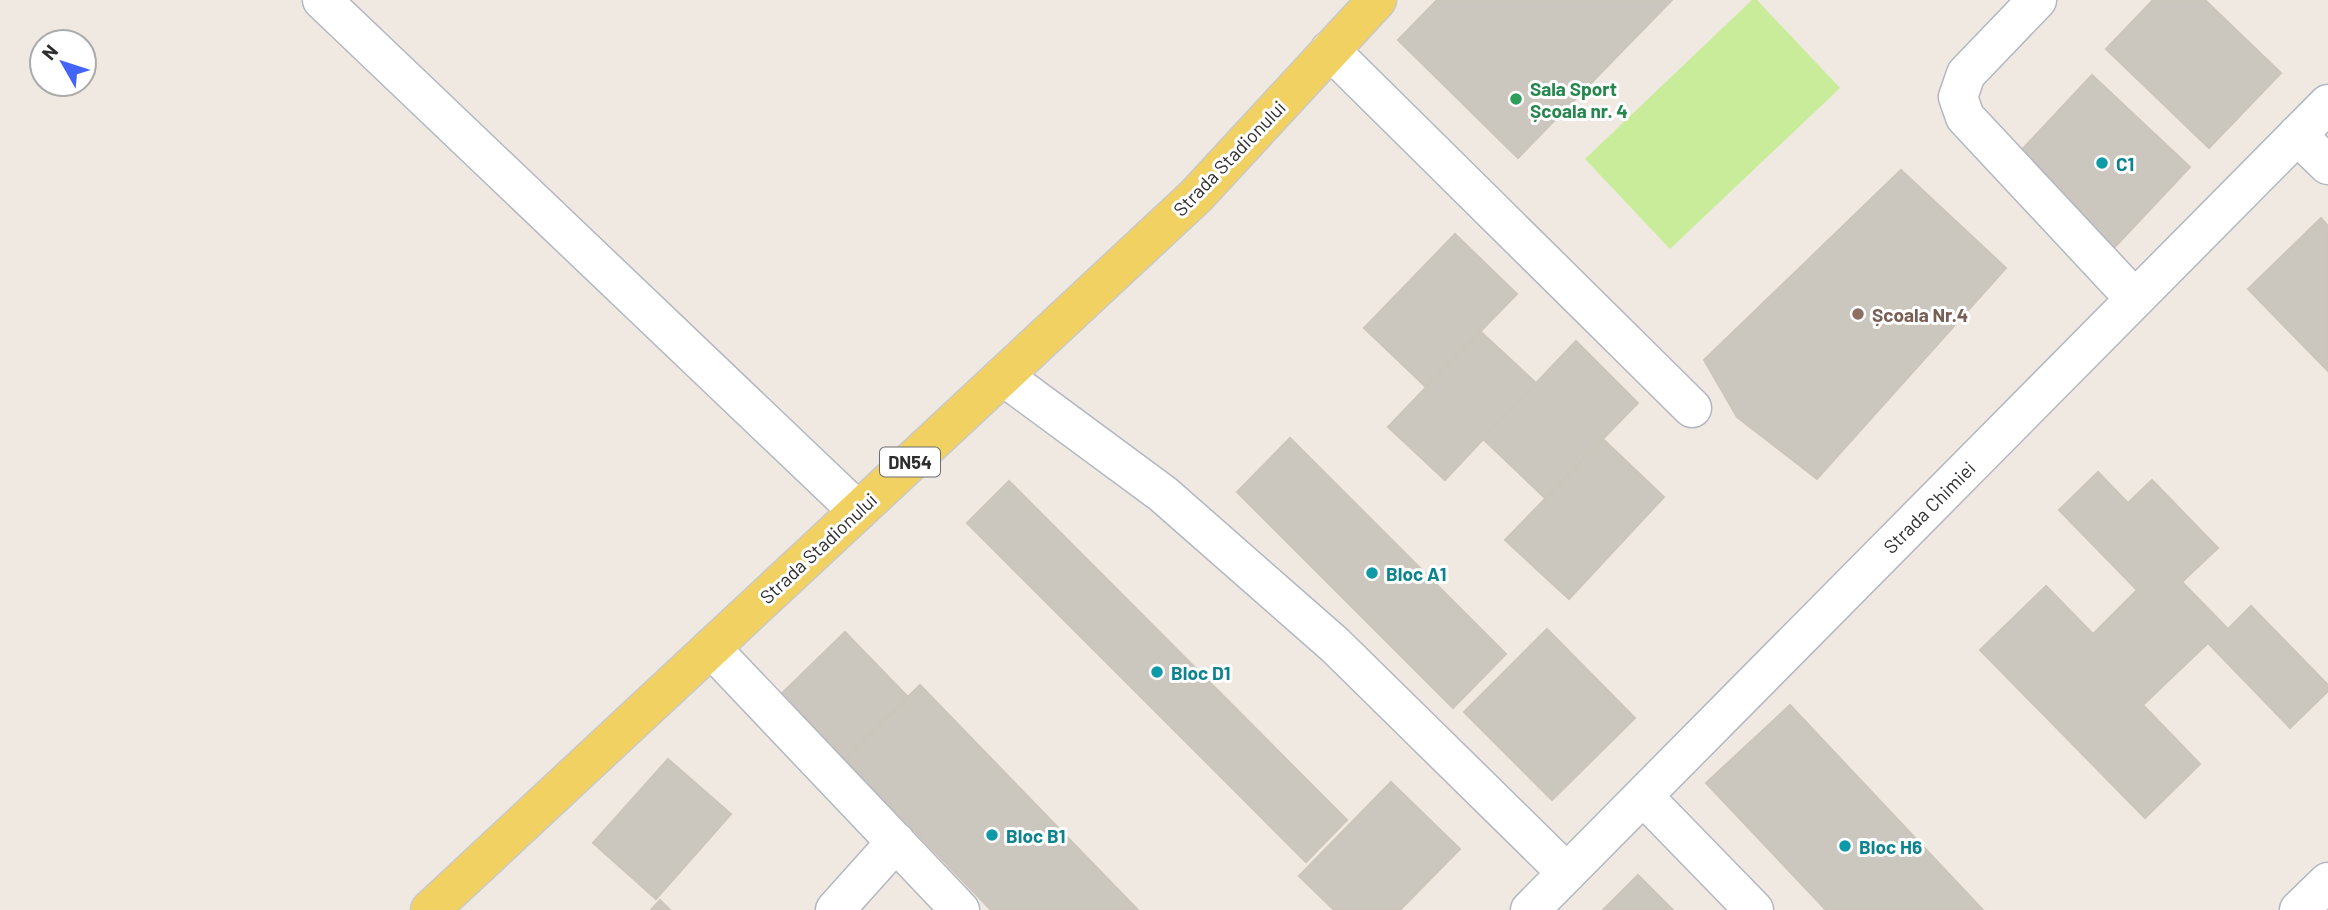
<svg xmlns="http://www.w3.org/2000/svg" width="2328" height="910" font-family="Barlow,sans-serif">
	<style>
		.pitch { fill: #c9ec9a }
		.building { fill: #cbc7bf; stroke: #cbc5ba; stroke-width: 2 }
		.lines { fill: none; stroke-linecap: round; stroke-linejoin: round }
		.minor-casing { stroke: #b4b7c1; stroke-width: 41 }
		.major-casing { stroke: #c9c9c9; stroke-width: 41 }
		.minor { stroke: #fff; stroke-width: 38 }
		.major { stroke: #f2d163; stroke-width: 38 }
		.leisure-dot { fill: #2e9e5b; stroke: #fff; stroke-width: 2.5 }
		.culture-dot { fill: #0f9aa8; stroke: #fff; stroke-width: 2.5 }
		.education-dot { fill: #8d6e63; stroke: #fff; stroke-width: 2.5 }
		.labels { text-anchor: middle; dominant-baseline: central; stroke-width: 6; stroke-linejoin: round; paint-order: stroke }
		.shield { fill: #fff; stroke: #6d6d6d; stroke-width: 2 }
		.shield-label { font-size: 18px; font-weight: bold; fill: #2e2e2e }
		.leisure-label { font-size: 19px; font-weight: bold; fill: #27864d; stroke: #fff; text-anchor: start }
		.street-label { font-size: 19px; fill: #2e2e2e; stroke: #fff }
		.culture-label { font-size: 19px; font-weight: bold; fill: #0d838f; stroke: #fff; text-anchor: start }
		.education-label { font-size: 19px; font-weight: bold; fill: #785e54; stroke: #fff; text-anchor: start }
	</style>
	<rect width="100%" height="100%" fill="#efe9e1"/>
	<path class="pitch" d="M1752,0H1757L1840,88L1670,249L1585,159Z"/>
	<path class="building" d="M1437,0H1672L1518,158L1398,40Z
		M2153,0H2205L2281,73L2209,148L2106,49Z
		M2092,75L2190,167L2112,250L2014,158Z
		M1901,170L2006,268L1817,479L1737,417L1704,360Z
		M2321,218L2328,226V371L2248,289Z
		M1455,234L1517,294L1426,387L1364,328Z
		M1480,331L1536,383L1445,480L1388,427Z
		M1576,341L1638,403L1545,498L1483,439Z
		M1290,438L1506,654L1453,708L1237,492Z
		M1603,439L1664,497L1569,599L1505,540Z
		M2098,472L2128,503L2152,480L2218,548L2182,582L2228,629L2251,606L2328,685V691L2290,728L2208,643L2143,705L2200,764L2145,818L1980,650L2046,586L2093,634L2137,590L2059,510Z
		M1009,481L1347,820L1306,862L967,523Z
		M1547,629L1635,718L1552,800L1464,712Z
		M845,632L909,698L839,765L775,700Z
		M920,685L1138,910H991L845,759Z
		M1790,705L1983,910H1826L1706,783Z
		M668,759L731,814L656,899L593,843Z
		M1391,782L1460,849L1400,910H1334L1299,876Z
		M1638,875L1673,910H1603Z
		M660,900L670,910H651Z"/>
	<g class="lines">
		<defs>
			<path id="minor" d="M322,0L858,511
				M2037,0L1966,74L1958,97L1965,117L2135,299
				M1330,50L1692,408
				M2297,135L2328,165
				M1003,376L1163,494L1335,645L1567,873
				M711,648L960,910
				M1643,796L1754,910
				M835,910L896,842
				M1530,910L2328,104
				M2299,910L2328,882"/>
			<path id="major" d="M430,910L1196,196L1377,0"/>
		</defs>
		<use href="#minor" class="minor-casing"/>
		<use href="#major" class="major-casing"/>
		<use href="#minor" class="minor"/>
		<use href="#major" class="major"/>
	</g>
	<circle class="leisure-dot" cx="1516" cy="99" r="7"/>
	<g class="culture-dot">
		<circle cx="2102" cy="163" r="7"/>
		<circle cx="1372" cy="573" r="7"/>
		<circle cx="1157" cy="672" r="7"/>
		<circle cx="992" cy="835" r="7"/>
		<circle cx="1845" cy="846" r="7"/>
	</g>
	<circle class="education-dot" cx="1858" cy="314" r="7"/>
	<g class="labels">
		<rect class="shield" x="880" y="447.5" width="60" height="29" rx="5"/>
		<g class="shield-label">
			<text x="910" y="462">DN54</text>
		</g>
		<g class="leisure-label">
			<text x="1530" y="88">Sala Sport<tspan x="1530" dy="22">Școala nr. 4</tspan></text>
		</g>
		<g class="street-label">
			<text transform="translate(1229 158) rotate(-46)">Strada Stadionului</text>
			<text transform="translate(1929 507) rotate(-45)">Strada Chimiei</text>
			<text transform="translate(818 548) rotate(-43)">Strada Stadionului</text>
		</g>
		<g class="culture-label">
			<text x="2116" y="163">C1</text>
			<text x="1386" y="573">Bloc A1</text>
			<text x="1171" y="672">Bloc D1</text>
			<text x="1006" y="835">Bloc B1</text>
			<text x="1859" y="846">Bloc H6</text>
		</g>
		<g class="education-label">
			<text x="1872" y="314">Școala Nr.4</text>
		</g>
	</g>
	<g transform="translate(63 63) rotate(309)"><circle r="33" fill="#ffffff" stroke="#ababab" stroke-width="2"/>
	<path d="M0-5L12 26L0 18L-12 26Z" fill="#4264fb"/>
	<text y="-10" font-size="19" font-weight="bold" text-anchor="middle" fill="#2e2e2e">N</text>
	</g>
</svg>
